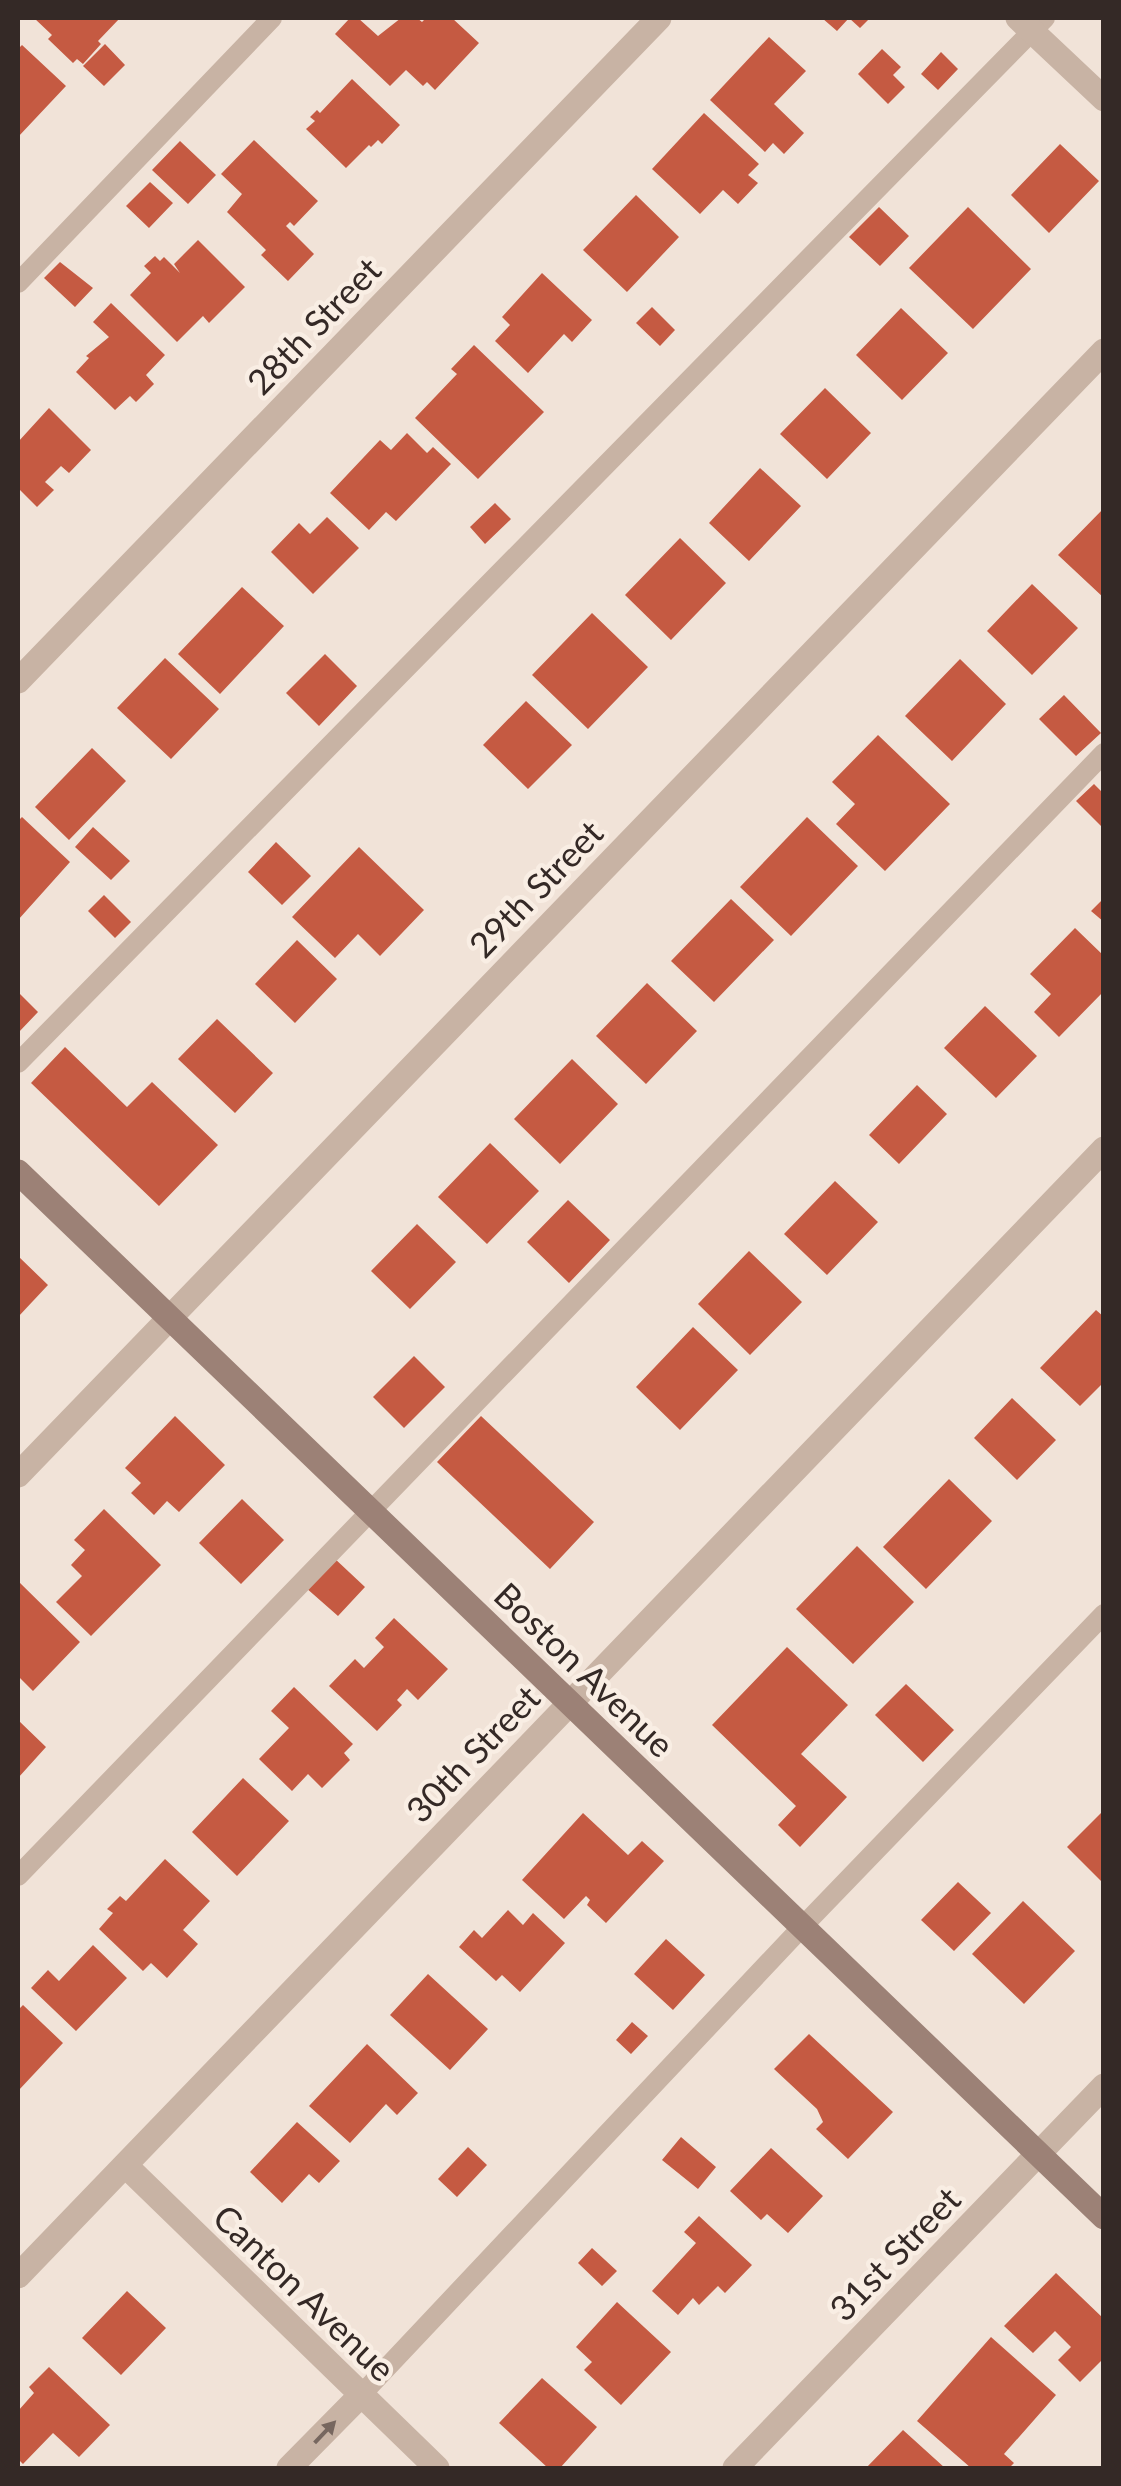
<svg xmlns="http://www.w3.org/2000/svg" width="1121" height="2486" font-family="Lato,sans-serif">
	<style>
		.building { fill: #c55a42 }
		.lines { fill: none; stroke-linecap: round; stroke-linejoin: round }
		.lane { stroke: #c8b3a4; stroke-width: 20 }
		.street { stroke: #c8b3a4; stroke-width: 25 }
		.secondary { stroke: #9c8176; stroke-width: 25 }
		.oneway { fill: #77675f }
		.labels { text-anchor: middle; dominant-baseline: central; stroke-width: 9; stroke-linejoin: round; paint-order: stroke }
		.street-label { font-size: 35px; fill: #342926; stroke: #f9eee4 }
	</style>
	<rect width="100%" height="100%" fill="#f1e3d8"/>
	<path class="building" d="M34,18H120L98,41L101,44L83,64L77,59L73,63L48,39L52,35Z
		M350,18H358L378,36L401,18H417L422,22L426,18H452L479,43L435,90L427,82L423,86L406,70L390,86L335,34Z
		M822,18H870L860,28L849,18L837,31Z
		M769,37L806,71L774,104L804,133L784,154L773,143L765,152L710,100Z
		M105,44L125,65L104,86L83,66Z
		M22,45L66,86L18,137V49Z
		M882,49L901,67L893,75L905,87L888,104L858,74Z
		M941,52L958,69L938,90L921,74Z
		M352,79L400,125L382,144L378,140L371,147L369,145L346,168L306,129L315,121L310,117L317,110L320,113Z
		M704,113L759,164L748,175L758,183L738,204L723,190L700,214L652,169Z
		M254,140L318,201L294,226L290,222L286,226L314,254L288,281L261,255L266,250L227,212L242,194L221,174Z
		M180,141L216,175L188,204L152,170Z
		M1060,144L1099,181L1049,233L1011,195Z
		M150,182L173,203L149,228L126,206Z
		M636,195L679,237L627,292L583,250Z
		M879,207L909,236L880,266L849,237Z
		M968,207L1031,269L973,329L909,268Z
		M198,240L245,287L209,323L203,316L177,342L130,295L151,273L144,266L155,256L160,261L164,257L180,273L174,264Z
		M60,262L93,288L75,307L44,278Z
		M542,273L592,320L572,342L564,334L528,373L495,341L510,325L502,317Z
		M111,303L165,355L146,375L154,384L136,402L130,396L115,410L76,372L89,358L86,356L109,337L93,322Z
		M652,307L675,330L660,346L636,323Z
		M901,308L948,353L902,400L856,355Z
		M474,345L544,412L478,479L415,418L457,374L451,369Z
		M825,388L871,433L827,479L780,434Z
		M49,408L91,450L69,473L61,466L45,482L54,490L37,507L18,488V442Z
		M407,433L427,453L433,447L451,464L396,521L386,512L369,530L330,493L380,440L391,450Z
		M760,468L801,506L749,561L709,523Z
		M495,503L511,519L485,544L470,527Z
		M1104,508V598L1058,555Z
		M327,517L359,548L313,594L271,552L299,523L310,534Z
		M680,538L726,583L671,640L625,595Z
		M1032,584L1078,628L1032,675L987,631Z
		M242,587L284,626L220,694L178,654Z
		M592,613L648,667L588,729L532,675Z
		M325,654L357,686L319,726L286,693Z
		M165,658L219,709L171,759L117,708Z
		M960,659L1006,704L952,761L905,716Z
		M1064,695L1101,733L1076,756L1039,719Z
		M526,701L572,745L528,789L483,745Z
		M878,735L950,804L885,871L836,824L855,804L832,782Z
		M92,748L126,781L69,840L35,807Z
		M1094,784L1104,794V829L1076,801Z
		M22,817L70,862L18,920V821Z
		M807,817L858,866L791,936L740,887Z
		M93,827L130,861L111,880L75,847Z
		M276,842L311,876L282,905L248,872Z
		M359,847L424,910L380,956L358,934L335,958L292,917Z
		M104,895L131,922L115,938L88,911Z
		M1104,898V922L1091,911Z
		M731,899L774,940L714,1002L671,961Z
		M1075,928L1104,956V991L1059,1037L1034,1012L1051,994L1030,974Z
		M297,940L337,979L295,1023L255,984Z
		M647,983L697,1031L646,1084L596,1036Z
		M18,992L38,1012L18,1033Z
		M985,1006L1037,1056L996,1098L944,1048Z
		M217,1019L273,1073L235,1113L178,1059Z
		M65,1047L127,1107L152,1082L218,1145L159,1206L31,1083Z
		M572,1059L618,1104L560,1164L514,1119Z
		M917,1085L947,1114L899,1164L869,1135Z
		M490,1143L539,1191L487,1244L438,1197Z
		M835,1181L878,1222L827,1275L784,1234Z
		M568,1200L610,1240L569,1283L527,1242Z
		M417,1224L456,1262L410,1309L371,1271Z
		M749,1251L802,1302L750,1355L698,1304Z
		M18,1256L48,1285L18,1317Z
		M1096,1310L1104,1317V1382L1080,1406L1040,1368Z
		M693,1327L738,1370L680,1430L636,1387Z
		M414,1356L445,1387L404,1428L373,1397Z
		M1012,1398L1056,1440L1017,1480L974,1438Z
		M175,1416L225,1465L179,1512L167,1501L154,1515L131,1493L141,1483L125,1468Z
		M481,1416L594,1522L550,1569L437,1462Z
		M949,1479L992,1521L926,1589L883,1547Z
		M242,1499L284,1540L241,1584L199,1543Z
		M104,1509L161,1565L91,1636L56,1602L82,1576L71,1565L85,1550L74,1540Z
		M857,1546L914,1602L853,1664L796,1609Z
		M333,1557L365,1587L338,1616L305,1587Z
		M18,1581L80,1642L33,1691L18,1676Z
		M394,1618L448,1669L418,1700L407,1689L397,1700L402,1705L377,1731L329,1686L355,1659L364,1668L384,1647L375,1638Z
		M787,1647L848,1705L801,1754L847,1797L800,1847L778,1825L796,1806L712,1725Z
		M906,1684L954,1730L923,1762L875,1715Z
		M294,1687L353,1744L344,1753L350,1760L322,1788L308,1774L292,1791L259,1759L289,1728L271,1711Z
		M18,1720L46,1747L18,1778Z
		M243,1778L289,1821L237,1876L192,1832Z
		M1104,1810V1884L1067,1847Z
		M583,1813L628,1855L642,1841L664,1861L606,1923L587,1905L590,1900L586,1896L564,1919L522,1880Z
		M165,1859L210,1901L183,1930L198,1944L167,1978L151,1963L143,1971L99,1929L113,1913L107,1909L120,1896L126,1901Z
		M958,1882L991,1913L954,1951L921,1920Z
		M1023,1901L1075,1951L1024,2004L972,1954Z
		M508,1910L523,1925L533,1913L565,1943L520,1992L502,1975L496,1981L459,1947L474,1930L482,1938Z
		M666,1939L705,1975L673,2010L634,1974Z
		M93,1945L127,1978L76,2031L31,1988L48,1970L59,1981Z
		M428,1974L488,2029L450,2070L390,2015Z
		M23,2005L63,2043L18,2091V2010Z
		M632,2022L648,2036L631,2054L616,2040Z
		M809,2034L893,2112L848,2159L816,2129L823,2122L817,2109L774,2069Z
		M367,2044L418,2093L397,2115L386,2104L350,2143L309,2106Z
		M297,2122L340,2161L319,2183L309,2174L282,2203L250,2172Z
		M681,2137L716,2167L698,2189L662,2160Z
		M468,2147L487,2165L457,2197L438,2179Z
		M771,2148L823,2196L788,2233L767,2214L761,2220L730,2191Z
		M699,2216L752,2265L725,2293L718,2286L699,2305L693,2298L678,2315L652,2291L696,2243L684,2232Z
		M592,2248L617,2271L602,2286L578,2263Z
		M1056,2273L1104,2319V2358L1080,2382L1058,2360L1071,2347L1055,2331L1033,2353L1004,2326Z
		M127,2291L166,2328L121,2375L82,2338Z
		M617,2302L671,2352L621,2405L584,2370L592,2362L576,2347Z
		M991,2337L1056,2395L1004,2454L1014,2463L1009,2468H971L917,2421Z
		M49,2367L110,2425L79,2457L53,2433L23,2464L18,2459V2411L34,2393L29,2387Z
		M542,2378L597,2427L560,2468H548L499,2423Z
		M903,2430L945,2468H866Z"/>
	<g class="lines">
		<path class="lane" d="M18,283L272,18
			M18,1063L1045,18
			M18,1876L1104,753
			M361,2395L803,1926L1104,1614"/>
		<path class="street" d="M1018,18L1104,99
			M18,681L659,18
			M18,1475L1104,351
			M125,2165L437,2468
			M18,2276L1104,1149
			M289,2468L361,2395
			M735,2468L1104,2086"/>
		<path class="secondary" d="M18,1172L1104,2217"/>
	</g>
	<defs><path id="oneway-solid" d="M-6-.8H1V-3.2L6.5 0L1 3.2V.8H-6Z" transform="scale(2.5)"/></defs>
	<use class="oneway" href="#oneway-solid" transform="translate(325 2432) rotate(-46)"/>
	<g class="labels">
		<g class="street-label">
			<text transform="translate(313 325) rotate(-46)">28th Street</text>
			<text transform="translate(535 888) rotate(-46)">29th Street</text>
			<text transform="translate(585 1669) rotate(44)">Boston Avenue</text>
			<text transform="translate(472 1753) rotate(-46)">30th Street</text>
			<text transform="translate(894 2253) rotate(-46)">31st Street</text>
			<text transform="translate(305 2292) rotate(44)">Canton Avenue</text>
		</g>
	</g>
	<rect width="1121" height="2486" fill="none" stroke="#342926" stroke-width="40"/>
</svg>
